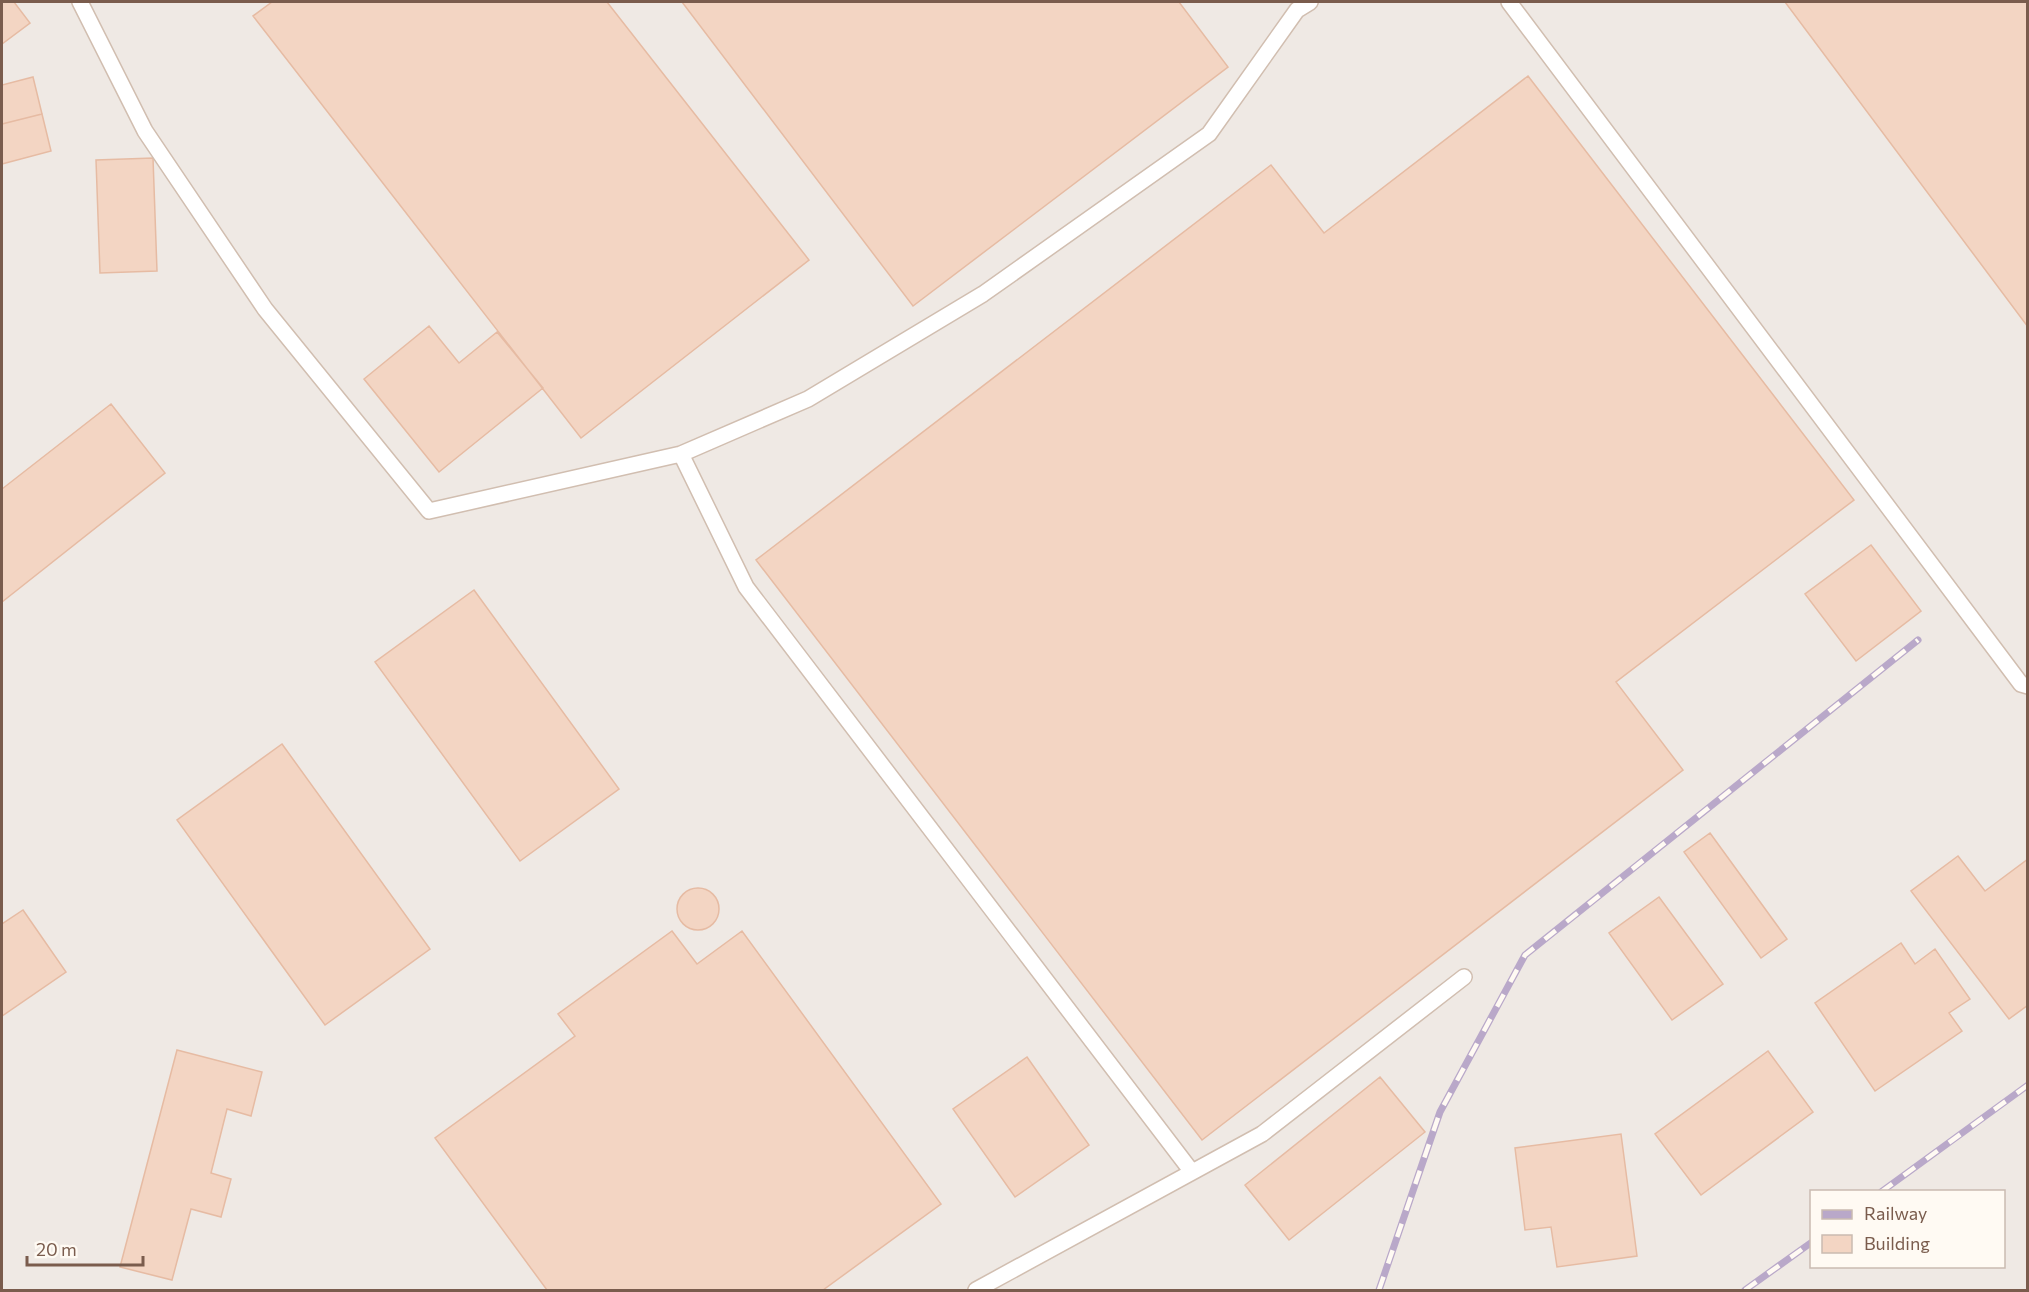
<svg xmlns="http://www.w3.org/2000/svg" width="2029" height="1292" font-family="Commissioner,sans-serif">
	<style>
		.industrial { fill: #efe9e4; fill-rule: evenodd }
		.building { fill: #f3d5c3; stroke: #e6bba3; stroke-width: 1.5 }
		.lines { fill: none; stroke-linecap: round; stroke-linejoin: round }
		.service-casing { stroke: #d1beb0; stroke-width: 18 }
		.service { stroke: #fff; stroke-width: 15 }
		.rail-casing { stroke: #b9a8c9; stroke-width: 7 }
		.rail { stroke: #fffaf3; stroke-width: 4.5; stroke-dasharray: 14; stroke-linecap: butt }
	</style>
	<rect width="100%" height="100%" fill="#fdf6ec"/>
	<path class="industrial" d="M2,2H2027V1290H2ZM1812,1192H2004V1266H1812Z"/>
	<path class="building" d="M2,2H14L30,23L2,44Z
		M272,2H607L809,260L581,438L253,16Z
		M682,2H1179L1228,67L913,306Z
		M1785,2H2028V327Z
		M1528,76L1854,500L1616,682L1683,770L1202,1140L756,560L1271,165L1324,233Z
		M33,77L42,114L2,124V85Z
		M42,114L51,151L2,164V124Z
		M153,158L157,271L100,273L96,160Z
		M429,326L459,363L497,332L543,388L439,472L364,379Z
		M111,404L165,473L2,602V489Z
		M1871,545L1921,611L1856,661L1805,594Z
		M474,590L619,789L520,861L375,662Z
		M282,744L430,949L325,1025L177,820Z
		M1710,833L1787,939L1761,958L1684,852Z
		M1958,856L1985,891L2028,859V1005L2009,1019L1911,891Z
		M677 909a21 21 0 1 1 42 0a21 21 0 1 1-42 0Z
		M1659,897L1723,984L1672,1020L1609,933Z
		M23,910L66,972L2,1016V924Z
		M672,931L697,964L742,931L941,1204L823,1290H547L435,1138L575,1036L558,1014Z
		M1901,943L1915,964L1935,949L1970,999L1949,1013L1962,1031L1875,1091L1815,1003Z
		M177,1050L262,1072L251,1116L227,1109L211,1173L231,1179L221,1217L191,1209L172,1280L120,1267Z
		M1768,1051L1813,1112L1701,1195L1655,1134Z
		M1027,1057L1089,1145L1015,1197L953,1109Z
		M1380,1077L1425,1132L1289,1240L1245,1185Z
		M1621,1134L1637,1256L1557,1267L1551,1227L1525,1230L1515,1148Z"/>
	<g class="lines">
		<defs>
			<path id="service" d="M80,2L145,131L265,309L429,511L681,454L808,399L983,294L1209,134L1297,10L1310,2
				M1509,2L2021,684L2028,686
				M681,454L746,587L1192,1172
				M976,1290L1262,1134L1464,977"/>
		</defs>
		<use href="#service" class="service-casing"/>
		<use href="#service" class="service"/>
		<defs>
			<path id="rail" d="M1881,1192L2028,1085
				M1379,1290L1440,1112L1525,955L1918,640
				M1745,1290L1812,1242"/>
		</defs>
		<use href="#rail" class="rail-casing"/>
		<use href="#rail" class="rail"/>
	</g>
	<rect width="2029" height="1292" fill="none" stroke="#7a5c4d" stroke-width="6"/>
	<rect x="1810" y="1190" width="195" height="78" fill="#fffaf3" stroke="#cabbb1" stroke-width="1.5"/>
	<rect x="1822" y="1210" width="30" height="9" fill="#b9a8c9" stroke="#cabbb1" stroke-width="1.5"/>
	<text x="1864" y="1220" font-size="18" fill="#7a5c4d">Railway</text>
	<rect x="1822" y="1235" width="30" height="18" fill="#f3d5c3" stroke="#cabbb1" stroke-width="1.5"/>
	<text x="1864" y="1250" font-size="18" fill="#7a5c4d">Building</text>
	<path d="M27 1256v9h116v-9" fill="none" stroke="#7a5c4d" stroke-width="3"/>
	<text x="36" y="1256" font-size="18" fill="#7a5c4d" stroke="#fffaf3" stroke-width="4.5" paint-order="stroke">20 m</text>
</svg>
